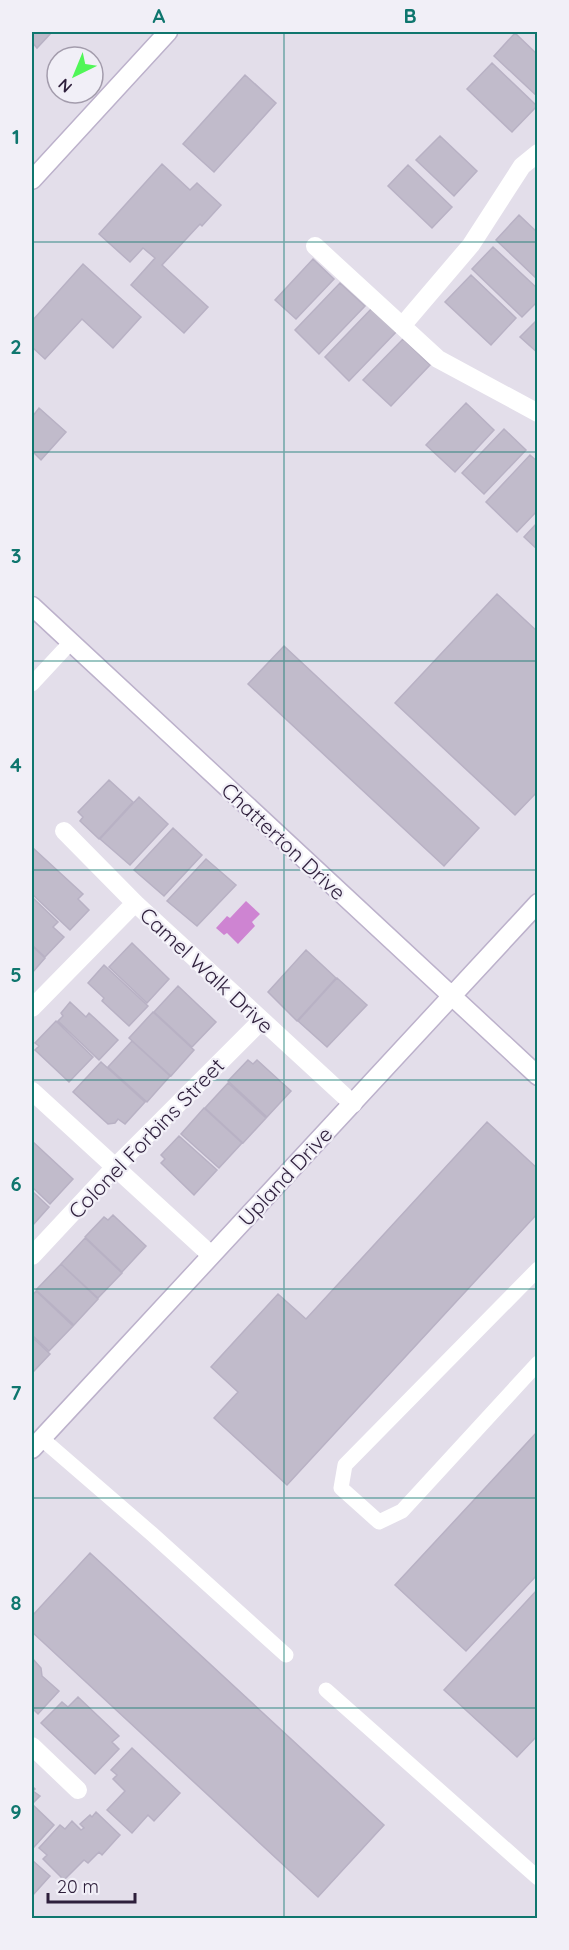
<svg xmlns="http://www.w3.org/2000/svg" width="569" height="1950" font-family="Quicksand,sans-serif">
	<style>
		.water { fill: #ce84d2 }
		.building { fill: #c1bbcb; stroke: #b8b1c4; stroke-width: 1.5 }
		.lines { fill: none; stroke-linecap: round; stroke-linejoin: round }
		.secondary-casing { stroke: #bcb1cb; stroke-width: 21 }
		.lane { stroke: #fff; stroke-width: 15 }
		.street { stroke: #fff; stroke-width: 18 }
		.secondary { stroke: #fff; stroke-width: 18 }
		.grid { fill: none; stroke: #0f766e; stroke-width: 1.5; stroke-opacity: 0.55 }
		.labels { text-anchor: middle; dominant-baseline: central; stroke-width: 4.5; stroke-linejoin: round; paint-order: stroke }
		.street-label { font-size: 21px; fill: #2e1f3b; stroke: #f1eff7 }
		.neatline { fill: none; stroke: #0f766e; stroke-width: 2 }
		.grid-label { font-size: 20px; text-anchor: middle; font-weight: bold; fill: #0f766e }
	</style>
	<rect width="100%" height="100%" fill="#e3deea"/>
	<path class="water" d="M246,901L260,914L252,922L255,926L238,944L227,933L224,935L216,928L227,916L230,918Z"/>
	<path class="building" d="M32,32H52L37,48L32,42Z
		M515,33L538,55V97L494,56Z
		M492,63L537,106L512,132L467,89Z
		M245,75L276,103L214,172L183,144Z
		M440,136L477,171L454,196L416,160Z
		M162,164L190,190L197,183L221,205L202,226L200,224L162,265L208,307L184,333L131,285L155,258L143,248L130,262L99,234Z
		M408,165L452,207L432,228L388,186Z
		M519,215L538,233V280L496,240Z
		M493,247L538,289V301L522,317L472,269Z
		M313,259L334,279L296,319L275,300Z
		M83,264L141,317L113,348L82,319L45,359L32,347V321Z
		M471,275L516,318L491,345L445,302Z
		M340,283L365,306L319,354L295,330Z
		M373,307L398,330L349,381L325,357Z
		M538,319V353L520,337Z
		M403,339L430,365L391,406L363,380Z
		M466,403L494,430L455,472L426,445Z
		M39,408L66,432L41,460L32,451V417Z
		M504,429L526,450L484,494L462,473Z
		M530,455L538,462V510L517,532L486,502Z
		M538,522V550L524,537Z
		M497,594L538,632V791L515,815L395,703Z
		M284,646L479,828L444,866L248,684Z
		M109,780L133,802L99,839L80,821L83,817L78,812Z
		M139,797L168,824L130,865L100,839Z
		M173,828L202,855L164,896L134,870Z
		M33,848L83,894L78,899L89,910L70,930L32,894V849Z
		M206,859L236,885L197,926L167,901Z
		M32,897L58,922L53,927L64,937L45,957L32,945Z
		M132,943L169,979L147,1003L109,967Z
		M32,946L45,958L32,973Z
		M306,950L336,978L297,1021L268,992Z
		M104,965L148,1006L129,1026L102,1001L104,998L88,983Z
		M337,978L367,1005L327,1047L298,1021Z
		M178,986L216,1022L192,1047L154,1012Z
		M70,1002L86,1017L89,1013L118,1040L99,1060L58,1021L63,1016L61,1013Z
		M153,1012L194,1050L171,1076L129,1038Z
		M56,1021L93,1057L69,1082L35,1050L39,1046L35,1043Z
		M132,1041L170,1076L147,1102L108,1067Z
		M248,1060L253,1064L257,1060L291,1091L267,1117L228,1081Z
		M101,1062L145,1102L125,1124L118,1119L115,1123L108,1124L73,1092Z
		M228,1083L266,1118L243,1143L205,1108Z
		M204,1108L242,1143L219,1168L181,1134Z
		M487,1122L538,1169V1213L287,1485L214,1418L238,1392L211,1367L278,1294L306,1319Z
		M179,1136L217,1170L194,1195L161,1163L165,1159L161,1155Z
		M32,1141L73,1179L50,1204L32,1187Z
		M32,1191L49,1207L32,1226Z
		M113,1215L146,1246L122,1272L85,1237L104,1217L108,1220Z
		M85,1238L122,1273L98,1298L61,1264Z
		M61,1264L98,1299L74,1325L36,1290Z
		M36,1291L73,1326L49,1351L32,1335V1296Z
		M32,1337L50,1354L32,1373Z
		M538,1431V1574L466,1651L395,1585Z
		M90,1553L384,1825L318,1897L32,1632V1616Z
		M538,1589V1735L517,1757L444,1690Z
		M32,1658L41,1668L42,1676L59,1691L38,1714L33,1709L32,1711Z
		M78,1697L119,1736L112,1742L119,1749L95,1774L41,1723L62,1702L68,1707Z
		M132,1748L180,1793L154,1821L148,1815L132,1833L107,1810L125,1791L113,1779L117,1775L111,1770Z
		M32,1786L35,1789L33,1791L40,1796L32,1804L54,1825L34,1847L32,1844Z
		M96,1812L120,1835L102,1855L99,1852L88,1863L84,1860L64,1880L43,1859L47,1855L39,1848L60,1825L65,1829L72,1821L81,1830L84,1828L80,1824L90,1815L92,1817Z
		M32,1860L50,1876L32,1896Z"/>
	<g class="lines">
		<defs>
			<path id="secondary" d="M32,180L168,32
				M32,606L538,1076
				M32,1449L538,903"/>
		</defs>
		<use href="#secondary" class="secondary-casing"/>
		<path class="lane" d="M32,684L71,642
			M538,1269L345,1465L341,1488L379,1522L402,1511L538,1363
			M41,1438L152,1534L286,1655
			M326,1690L538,1878"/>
		<path class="street" d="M315,246L438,359L538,413
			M402,326L471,245L522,166L538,153
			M64,831L135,903L353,1104
			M32,1008L135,903
			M32,1091L211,1255
			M32,1256L115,1167L261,1021
			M32,1746L78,1790"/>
		<use href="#secondary" class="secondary"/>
	</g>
	<path class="grid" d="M284,32V1918M32,242H538M32,452H538M32,661H538M32,870H538M32,1080H538M32,1289H538M32,1498H538M32,1708H538"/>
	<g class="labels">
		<g class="street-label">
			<text transform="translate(284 841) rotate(43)">Chatterton Drive</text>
			<text transform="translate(207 970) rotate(43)">Camel Walk Drive</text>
			<text transform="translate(146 1138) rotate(-46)">Colonel Forbins Street</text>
			<text transform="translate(285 1176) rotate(-47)">Upland Drive</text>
		</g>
	</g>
	<rect width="569" height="1950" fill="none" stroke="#f1eff7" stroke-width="66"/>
	<g transform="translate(75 75) rotate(223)"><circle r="28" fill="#f1eff7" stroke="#a39cac" stroke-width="1.5"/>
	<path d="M0-4.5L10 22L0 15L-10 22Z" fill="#50f657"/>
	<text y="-9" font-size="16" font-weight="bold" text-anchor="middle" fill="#2e1f3b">N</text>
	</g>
	<path d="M48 1893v9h87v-9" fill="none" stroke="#2e1f3b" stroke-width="3"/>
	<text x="57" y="1893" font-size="18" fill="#2e1f3b" stroke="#f1eff7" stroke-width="4.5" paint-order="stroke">20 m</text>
	<rect x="33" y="33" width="503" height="1884" class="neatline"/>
	<g class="grid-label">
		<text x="159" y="23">A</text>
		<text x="410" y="23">B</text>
		<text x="16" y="144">1</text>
		<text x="16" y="354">2</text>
		<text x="16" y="563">3</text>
		<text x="16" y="772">4</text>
		<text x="16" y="982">5</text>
		<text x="16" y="1191">6</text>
		<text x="16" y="1400">7</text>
		<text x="16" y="1610">8</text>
		<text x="16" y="1819">9</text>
	</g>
</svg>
